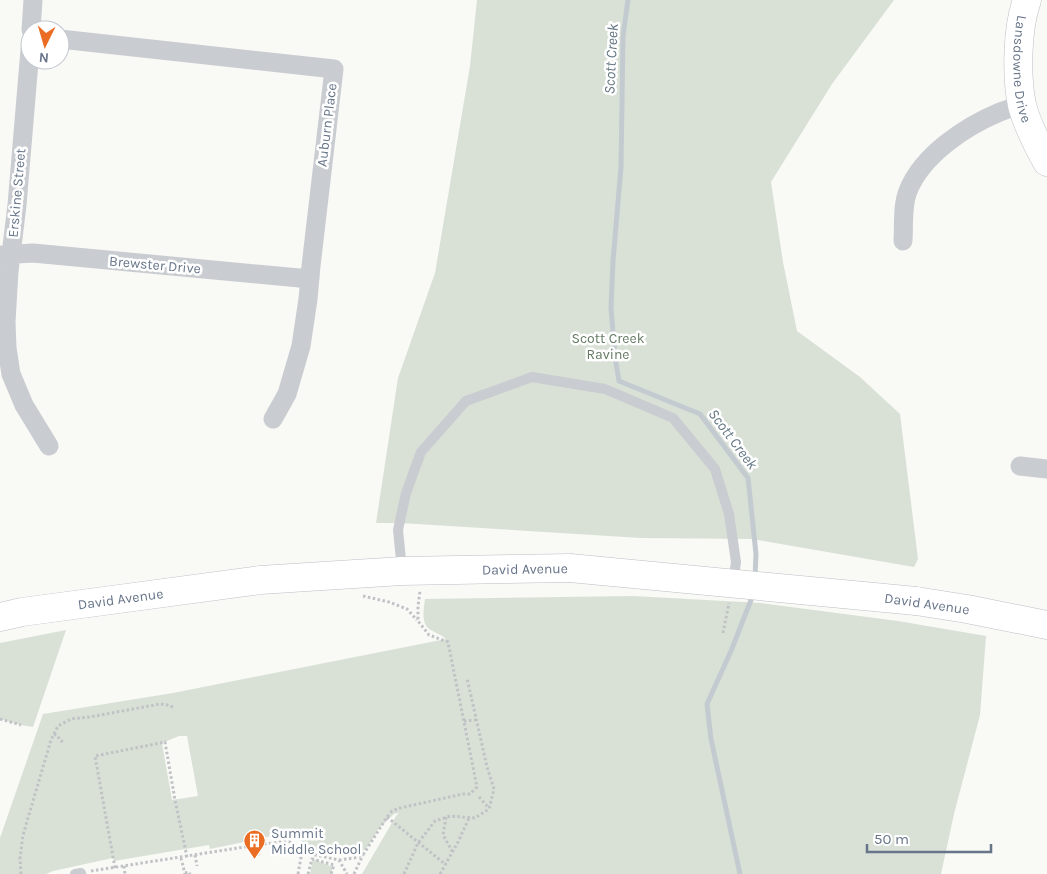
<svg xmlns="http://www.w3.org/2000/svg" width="1047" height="874" font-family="Karla,sans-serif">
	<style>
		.green { fill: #d9e1d7; fill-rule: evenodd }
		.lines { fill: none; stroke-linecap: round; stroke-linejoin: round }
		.stream { stroke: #c3cbd1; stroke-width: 5 }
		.secondary-casing { stroke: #bbbfc5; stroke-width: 29 }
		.path { stroke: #c0c2c5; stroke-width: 3; stroke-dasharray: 2.5 2.5; stroke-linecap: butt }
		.lane { stroke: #c9ccd0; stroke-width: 10 }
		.street { stroke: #c9ccd0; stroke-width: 19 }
		.secondary { stroke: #fff; stroke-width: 28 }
		.secondary-bridge-casing { stroke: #bbbfc5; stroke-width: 29; stroke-linecap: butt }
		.secondary-bridge { stroke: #fff; stroke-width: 28 }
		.labels { text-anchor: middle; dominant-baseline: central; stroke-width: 5; stroke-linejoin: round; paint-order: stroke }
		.street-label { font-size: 14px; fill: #677589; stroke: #fff }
		.park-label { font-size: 14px; fill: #647a62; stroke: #fff }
		.poi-label { font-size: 14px; fill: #677589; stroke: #fff; text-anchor: start }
		.water-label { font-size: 15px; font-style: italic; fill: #637783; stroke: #fff }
	</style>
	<rect width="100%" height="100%" fill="#f9f9f6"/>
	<path class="green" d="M477,0H894L832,84L771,182L783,262L797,331L860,377L900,414L918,559L914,567L752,539L641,538L401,523H376L398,378L435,273L470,66Z
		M633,596L761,603L898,621L986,636L980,715L954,814L941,874H362L396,816L399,813L394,814L374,833L379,829L366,849L355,854L335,856L320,854L308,847L295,835L287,833L210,849L209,845L114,861L113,858L53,871L46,874H0V838L43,714L173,693L446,639C441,634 433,632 428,628C421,621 424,608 425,599ZM179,736H187L198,796L172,800L162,743Z
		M66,630L33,727L21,725L0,719V643Z
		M313,859L333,867L331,874H310Z"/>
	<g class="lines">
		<path class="stream" d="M628,0L623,36L621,167L613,261L611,308L615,357L619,381L700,414L748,478L756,554L755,577
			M740,874L711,739L707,704L731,651L753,595"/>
		<defs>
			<g id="secondary">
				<path id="s1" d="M1027,0C1017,28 1016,76 1022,105C1027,125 1037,144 1047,162"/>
				<path d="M916,601L967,609L1047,625"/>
				<path id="s2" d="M0,617L22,612L260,580L402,571L570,568"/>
			</g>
		</defs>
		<use href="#secondary" class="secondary-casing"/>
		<path class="path" d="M363,596L389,602L407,609L417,620
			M723,633L729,603
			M0,719L21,725
			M464,721L476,720
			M54,734L58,736L59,739L64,743
			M479,797L489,808
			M387,817L445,864
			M446,817L443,835L452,851
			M257,845L260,855
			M195,855L197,866
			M181,858L185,874
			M339,860L354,858L363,855L387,817L392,811L400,808L463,794H470L477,787L448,642L429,635L418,621V606L420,591
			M124,866L125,874
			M115,868L95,756L165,742L175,800L187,857
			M91,871L257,845L289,841L302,852
			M185,873L189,872L190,874
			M21,874L20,859L23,835L51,740L58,726L71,719L90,717L160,704L169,705L174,708
			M298,874L302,852L339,860L347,874
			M308,874L312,859L334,865L331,874
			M354,874L363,855
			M404,874L418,843L435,821L450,816L475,818L489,809L494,789L487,767L467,678
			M440,874L458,842L469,818"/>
		<path class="lane" d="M402,570L398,530L406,493L421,452L466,401L532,377L605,389L673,418L715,469L729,514L736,562L733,583
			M75,874L81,873"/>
		<path class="street" d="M31,30L33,0
			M60,39L334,69L311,266L308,299L301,346L287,394L273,419
			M30,50L17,205L9,271L6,322L7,348L11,374L24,405L49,446
			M903,241C904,225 902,206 908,191C922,155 966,126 1000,112C1007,109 1015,107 1022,105
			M0,255L33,253L310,279
			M1020,466L1047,469"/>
		<use href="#secondary" class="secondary"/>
		<defs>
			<path id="secondary-bridge" d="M570,568L916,601"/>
		</defs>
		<use href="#secondary-bridge" class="secondary-bridge-casing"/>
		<use href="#secondary-bridge" class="secondary-bridge"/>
	</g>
	<defs>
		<symbol id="building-pin" viewBox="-11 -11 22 30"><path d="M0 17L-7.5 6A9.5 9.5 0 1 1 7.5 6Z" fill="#eb6d24" stroke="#fff"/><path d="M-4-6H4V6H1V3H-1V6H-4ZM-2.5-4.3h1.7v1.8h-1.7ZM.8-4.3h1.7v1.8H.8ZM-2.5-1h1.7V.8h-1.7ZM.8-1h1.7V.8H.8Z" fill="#fff"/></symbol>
	</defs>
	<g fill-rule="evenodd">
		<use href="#building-pin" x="242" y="828" width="25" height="34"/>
	</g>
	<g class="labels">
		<g class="street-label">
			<text stroke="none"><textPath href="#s1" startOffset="70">Lansdowne Drive</textPath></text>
			<text transform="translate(327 125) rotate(-83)">Auburn Place</text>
			<text transform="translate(17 193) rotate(-85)">Erskine Street</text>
			<text transform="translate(155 265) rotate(5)">Brewster Drive</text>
			<text stroke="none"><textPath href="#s2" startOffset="528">David Avenue</textPath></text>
			<text stroke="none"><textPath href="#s2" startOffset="122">David Avenue</textPath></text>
			<text transform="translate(927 604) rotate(8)">David Avenue</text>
		</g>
		<g class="park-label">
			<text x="608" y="338">Scott Creek<tspan x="608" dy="16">Ravine</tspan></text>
		</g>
		<g class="poi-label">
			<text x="271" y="833">Summit<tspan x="271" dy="16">Middle School</tspan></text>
		</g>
		<g class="water-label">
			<text transform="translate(611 59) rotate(-87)">Scott Creek</text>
			<text transform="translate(733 439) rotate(53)">Scott Creek</text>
		</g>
	</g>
	<g transform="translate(45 45) rotate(185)"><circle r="24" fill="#ffffff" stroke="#c2c8d0"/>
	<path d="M0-4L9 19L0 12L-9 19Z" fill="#eb6d24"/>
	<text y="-8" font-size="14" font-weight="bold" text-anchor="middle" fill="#677589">N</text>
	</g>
	<path d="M867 844v8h124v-8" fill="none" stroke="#677589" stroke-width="2.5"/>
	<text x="874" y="844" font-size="15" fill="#677589" stroke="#ffffff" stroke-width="4" paint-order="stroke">50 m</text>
</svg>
